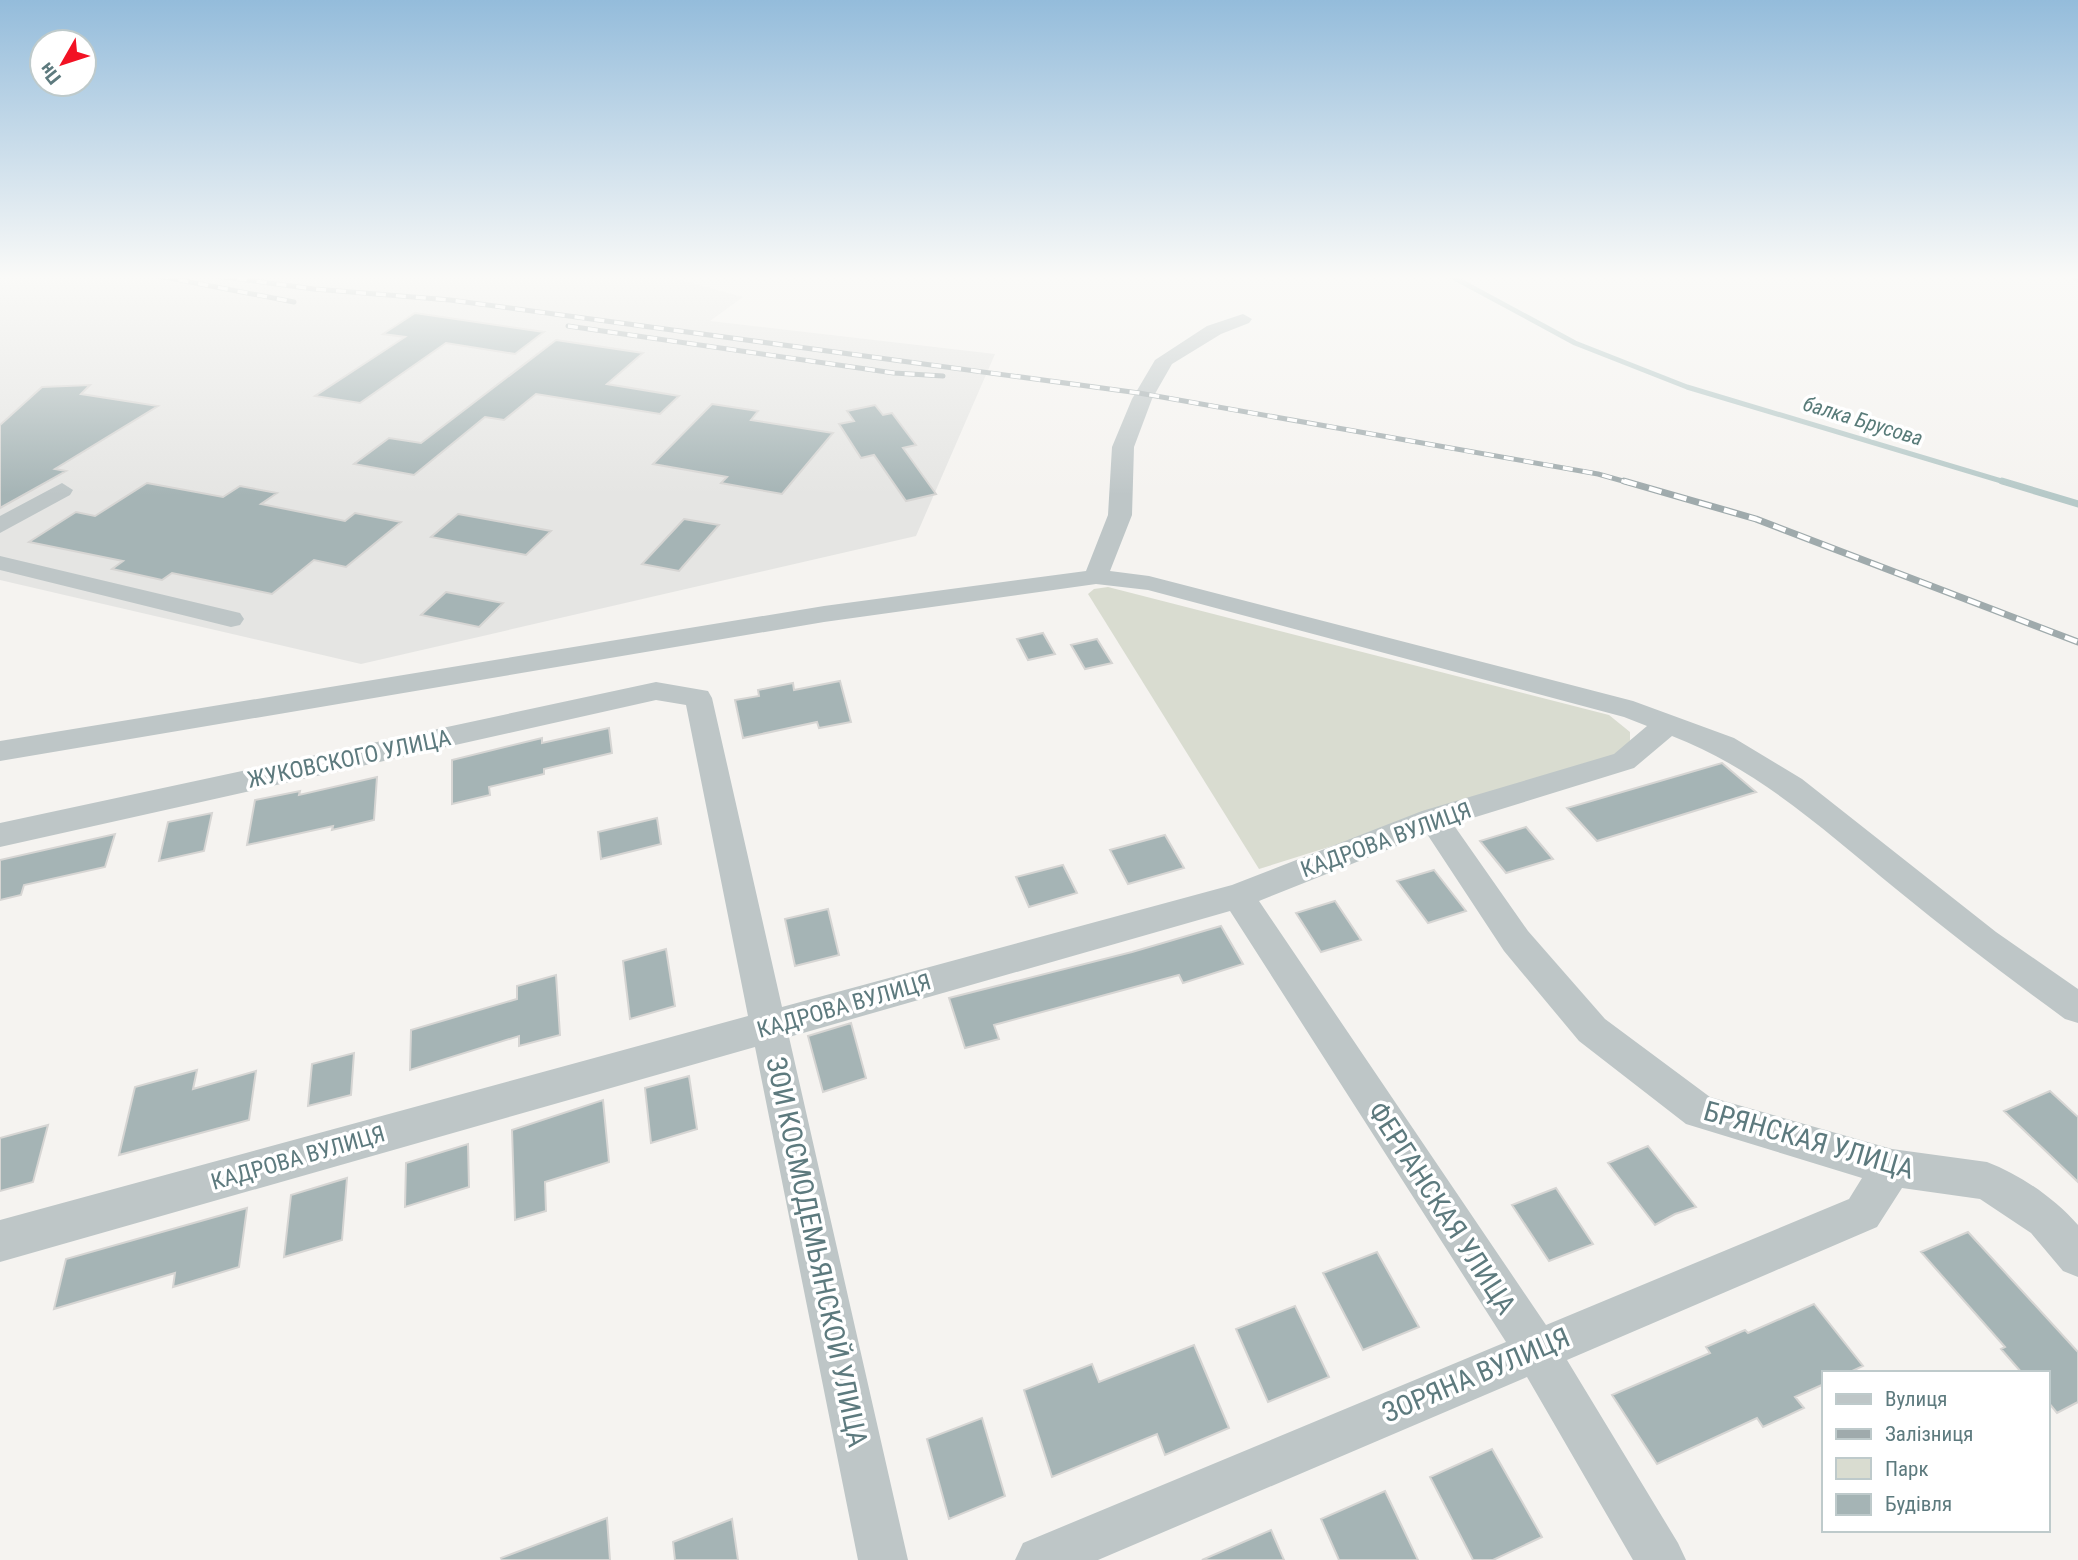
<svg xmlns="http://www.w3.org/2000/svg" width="2078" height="1560" font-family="'Roboto Condensed',sans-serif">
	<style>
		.built { fill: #e5e5e3 }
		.green { fill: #d9dcd0 }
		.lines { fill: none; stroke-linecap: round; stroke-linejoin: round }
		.stream-far1 { stroke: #b6c9c8; stroke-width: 5 }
		.stream { stroke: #b6c9c8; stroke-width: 7 }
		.building { fill: #a5b4b5; stroke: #d6d5d3; stroke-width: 2 }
		.minor { fill: #bec6c7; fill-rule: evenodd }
		.rail-far1-casing { stroke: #9faaac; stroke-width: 5 }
		.rail-casing { stroke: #9faaac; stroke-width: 7 }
		.rail-far1 { stroke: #fff; stroke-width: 3.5; stroke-dasharray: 10; stroke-linecap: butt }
		.rail { stroke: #fff; stroke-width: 4.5; stroke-dasharray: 13; stroke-linecap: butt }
		.labels { text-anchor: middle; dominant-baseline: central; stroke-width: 7; stroke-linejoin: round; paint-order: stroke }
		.far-water-label { font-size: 21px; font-style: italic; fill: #587b79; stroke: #fff }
		.street-label { font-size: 23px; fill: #5d7a7e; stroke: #fff }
		.near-street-label { font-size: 28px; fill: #5d7a7e; stroke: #fff }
	</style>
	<rect width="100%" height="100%" fill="#f5f3f0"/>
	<path class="built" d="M0,276H666L743,297L710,321L995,354L916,536L361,664L0,580Z"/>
	<path class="green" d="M1108,587L1609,715L1630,732V743L1612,758L1259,869L1088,594L1094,589Z"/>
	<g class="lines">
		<path class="stream-far1" d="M1451,276L1575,343L1687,387L2008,483"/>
		<path class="stream" d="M2002,481L2078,504"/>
	</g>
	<path class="building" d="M415,313L544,332L515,354L446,343L360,403L315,396L405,337L383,334Z
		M556,340L643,353L607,384L679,396L660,414L536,394L504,420L485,417L414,475L354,464L389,438L421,443Z
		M90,385L81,394L158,406L55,469L66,471L0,508V425L42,387Z
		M712,404L758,411L751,420L833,433L782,494L721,483L727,477L653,464Z
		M875,405L883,415L892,413L916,445L903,448L936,494L906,501L874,455L861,458L839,424L854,421L847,411Z
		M147,483L223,497L240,486L277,493L261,504L345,521L355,513L401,522L346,567L314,560L272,594L172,573L162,580L112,569L123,561L29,542L76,512L95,516Z
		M458,514L551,531L526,555L431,537Z
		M684,519L719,525L679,571L642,564Z
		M446,592L503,603L479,627L421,615Z
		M1043,633L1055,654L1028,660L1017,639Z
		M1097,639L1112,663L1085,669L1071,645Z
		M840,681L851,722L819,728L817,722L743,738L735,700L759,696L758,690L793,683L794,690Z
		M609,728L612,753L544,769V774L489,787L490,795L452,804V760L542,738V743Z
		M1722,763L1756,792L1597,841L1567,808Z
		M377,777L374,820L332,830L333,826L247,845L255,800L300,791L299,795Z
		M212,813L204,851L159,861L168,822Z
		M657,818L661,844L601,859L598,832Z
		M1526,827L1553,859L1506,873L1480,841Z
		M115,834L105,867L24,885L21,895L0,900V860Z
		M1165,835L1184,868L1128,884L1110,850Z
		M1063,865L1077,893L1029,907L1016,877Z
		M1434,870L1466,911L1428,923L1397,881Z
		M1335,901L1361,940L1321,952L1296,913Z
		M828,909L839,955L795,966L785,919Z
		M1221,926L1243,964L1183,983L1179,975L994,1025L999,1039L965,1048L949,998L1132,952Z
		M666,949L675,1006L630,1019L623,961Z
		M556,975L560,1035L519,1046V1036L410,1070L411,1030L517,999V986Z
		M851,1023L866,1078L823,1092L808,1036Z
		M354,1053L351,1095L308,1106L312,1064Z
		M197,1070L193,1089L256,1071L249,1120L119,1155L135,1087Z
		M689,1076L697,1129L651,1143L645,1088Z
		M2050,1091L2078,1117V1182L2004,1111Z
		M603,1100L609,1162L545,1182L546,1211L515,1220L512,1130Z
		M48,1125L33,1182L0,1191V1138Z
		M468,1144L469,1187L405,1207L406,1163Z
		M1648,1146L1696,1207L1675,1214L1655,1225L1608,1163Z
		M347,1178L342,1240L284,1257L291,1195Z
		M1556,1188L1593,1244L1549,1261L1512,1205Z
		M247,1208L239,1267L173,1287L175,1273L54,1309L66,1259Z
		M1968,1232L2078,1352V1402L2057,1413L2048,1402V1373H2022L2001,1349L2005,1347L1921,1252Z
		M1377,1252L1419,1327L1363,1350L1323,1273Z
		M1814,1304L1863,1366L1848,1373H1824V1384L1795,1397L1804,1408L1763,1427L1757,1418L1657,1464L1612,1395L1710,1353L1706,1347L1745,1330L1748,1333Z
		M1295,1306L1329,1377L1268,1402L1236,1329Z
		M1194,1345L1229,1428L1165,1455L1157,1434L1052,1477L1024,1390L1092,1364L1099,1382Z
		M982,1418L1005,1496L949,1519L927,1439Z
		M1492,1449L1542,1537L1493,1560H1473L1430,1477Z
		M1385,1491L1418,1560H1339L1321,1519Z
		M607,1518L610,1560H502L501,1558Z
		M732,1519L738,1560H675L673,1542Z
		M1271,1530L1284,1560H1202Z"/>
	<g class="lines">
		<path class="minor" d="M2067,276H2078V282Z
			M1243,314L1252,319L1249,323L1221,334L1172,364L1152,399L1134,447L1132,515L1110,571L1149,576L1633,701L1734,738L1802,779L1996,932L2078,989V1023L2065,1019C2007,977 1951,934 1896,889C1825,831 1758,769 1672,736L1634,768L1453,824L1528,931L1605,1019L1710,1097L1892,1149L1987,1162C2021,1175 2054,1198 2078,1225V1277L2063,1271L2031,1233L1980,1199L1902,1188L1877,1227L1567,1360L1678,1543L1686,1560H1633L1527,1377L1098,1560H1015L1023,1543L1506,1342L1230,911L789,1037L908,1560H858L755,1047L0,1262V1220L748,1016L686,705L656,700L0,847V823L656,682L708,691L712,698L782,1007L1232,885L1422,811L1614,754L1647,726L1624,717L1148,590L1096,584L824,622L0,761V741L824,606L1086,571L1108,515L1112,447L1132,399L1155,360L1207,326ZM1427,834L1504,951L1579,1041L1686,1124L1862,1178L1849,1199L1546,1325L1259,901Z
			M62,483L73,490L70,495L0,533V516Z
			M0,556L240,613L244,619L240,625L231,627L0,570Z"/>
		<defs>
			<path id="rail-far1" d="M159,276L294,302
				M217,276L314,289L450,300L1139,393L1598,474L1630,483
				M568,326L894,373L943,376"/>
			<path id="rail" d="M1624,481L1756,519L2078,642"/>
		</defs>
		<use href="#rail-far1" class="rail-far1-casing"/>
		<use href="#rail" class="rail-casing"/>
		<use href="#rail-far1" class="rail-far1"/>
		<use href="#rail" class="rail"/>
	</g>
	<linearGradient id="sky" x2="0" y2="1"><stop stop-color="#94bcdb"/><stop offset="0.56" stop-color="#fafaf8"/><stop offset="1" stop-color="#fafaf8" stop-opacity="0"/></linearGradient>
	<rect width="2078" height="495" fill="url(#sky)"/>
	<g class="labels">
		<g class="far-water-label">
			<text transform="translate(1863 421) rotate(17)">балка Брусова</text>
		</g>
		<g class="street-label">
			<text transform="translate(349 759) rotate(-12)">ЖУКОВСКОГО УЛИЦА</text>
			<text transform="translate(1386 840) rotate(-20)">КАДРОВА ВУЛИЦЯ</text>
			<text transform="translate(844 1006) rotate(-16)">КАДРОВА ВУЛИЦЯ</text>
			<text transform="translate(298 1158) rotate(-16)">КАДРОВА ВУЛИЦЯ</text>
		</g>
		<g class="near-street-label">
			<text transform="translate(1809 1140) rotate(16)">БРЯНСКАЯ УЛИЦА</text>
			<text transform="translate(1442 1208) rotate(57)">ФЕРГАНСКАЯ УЛИЦА</text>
			<text transform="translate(817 1252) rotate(78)">ЗОИ КОСМОДЕМЬЯНСКОЙ УЛИЦА</text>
			<text transform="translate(1476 1375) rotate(-23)">ЗОРЯНА ВУЛИЦЯ</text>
		</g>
	</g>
	<rect x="1822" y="1371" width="228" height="161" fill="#ffffff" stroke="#becacb" stroke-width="2"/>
	<rect x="1836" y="1394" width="35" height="10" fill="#bec6c7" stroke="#becacb" stroke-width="2"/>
	<text x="1885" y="1406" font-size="21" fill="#5d7a7e">Вулиця</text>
	<rect x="1836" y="1429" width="35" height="10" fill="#9faaac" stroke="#becacb" stroke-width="2"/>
	<text x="1885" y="1441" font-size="21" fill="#5d7a7e">Залізниця</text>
	<rect x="1836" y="1458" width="35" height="21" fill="#d9dcd0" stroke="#becacb" stroke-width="2"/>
	<text x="1885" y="1476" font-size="21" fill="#5d7a7e">Парк</text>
	<rect x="1836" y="1494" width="35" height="21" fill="#a5b4b5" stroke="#becacb" stroke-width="2"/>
	<text x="1885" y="1511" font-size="21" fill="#5d7a7e">Будівля</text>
	<g transform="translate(63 63) rotate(231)"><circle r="33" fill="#ffffff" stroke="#becacb" stroke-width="2"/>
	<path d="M0-5L12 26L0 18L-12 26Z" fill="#f21224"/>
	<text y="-10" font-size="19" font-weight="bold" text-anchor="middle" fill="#5d7a7e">Пн</text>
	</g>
</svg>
